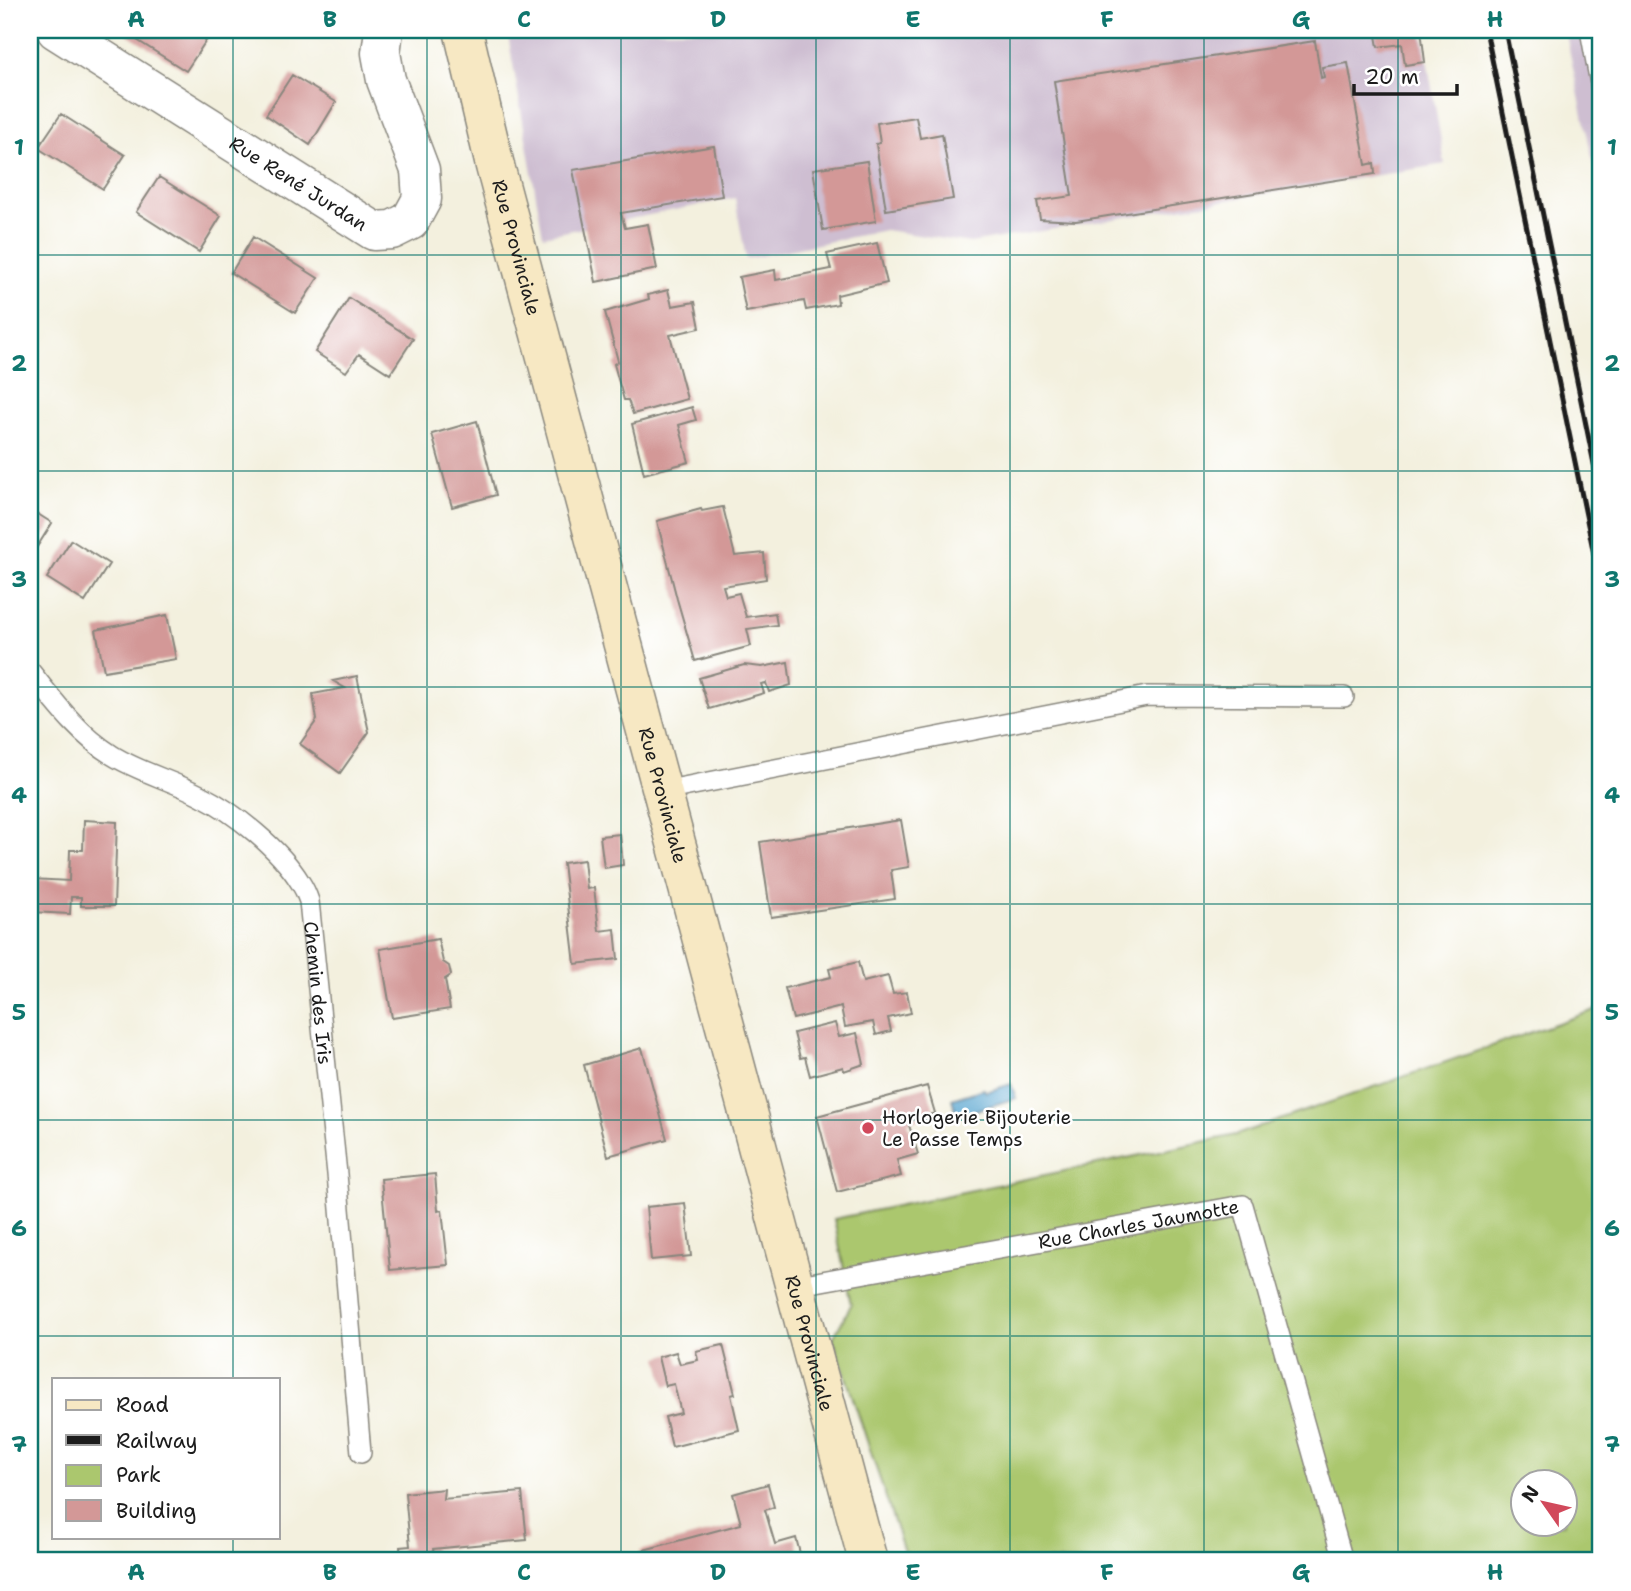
<svg xmlns="http://www.w3.org/2000/svg" width="1631" height="1591" font-family="'Shantell Sans',sans-serif">
	<style>
		.industrial { fill: #cebed1 }
		.green { fill: #abc76e; stroke: #647245; stroke-width: 2; fill-rule: evenodd }
		.water { fill: #56a4cf; stroke: #396076; stroke-width: 2 }
		.building { fill: #d39897 }
		.lines { fill: none; stroke-linecap: round; stroke-linejoin: round }
		.service-casing { stroke: #88867d; stroke-width: 22 }
		.minor-casing { stroke: #88867d; stroke-width: 41 }
		.secondary-casing { stroke: #88867d; stroke-width: 41 }
		.service { stroke: #fff; stroke-width: 19 }
		.minor { stroke: #fff; stroke-width: 38 }
		.secondary { stroke: #f7e8c3; stroke-width: 38 }
		.rail { stroke: #1c1c1c; stroke-width: 5 }
		.grid { fill: none; stroke: #0f766e; stroke-width: 2; stroke-opacity: 0.55 }
		.poi-dot { fill: #d1495b; stroke: #fff; stroke-width: 2.5 }
		.labels { text-anchor: middle; dominant-baseline: central; stroke-width: 5; stroke-linejoin: round; paint-order: stroke }
		.street-label { font-size: 19px; fill: #1c1c1c; stroke: #fff }
		.poi-label { font-size: 19px; fill: #1c1c1c; stroke: #fff; text-anchor: start }
		.neatline { fill: none; stroke: #0f766e; stroke-width: 2.5 }
		.grid-label { font-size: 23px; text-anchor: middle; font-weight: bold; fill: #0f766e }
	</style>
	<rect width="100%" height="100%" fill="#fff"/>
	<filter id="ink" filterUnits="userSpaceOnUse"><feTurbulence type="fractalNoise" baseFrequency=".0143" numOctaves="2"/><feDisplacementMap in="SourceGraphic" scale="14" xChannelSelector="R" yChannelSelector="G"/><feConvolveMatrix kernelMatrix="1 2 1 2 8 2 1 2 1" color-interpolation-filters="sRGB"/></filter>
	<filter id="wash" filterUnits="userSpaceOnUse"><feTurbulence type="fractalNoise" baseFrequency=".00686" numOctaves="4" result="noise"/><feDisplacementMap in="SourceGraphic" scale="28" xChannelSelector="R" yChannelSelector="G"/><feGaussianBlur stdDeviation="1.57" result="paint"/><feColorMatrix in="noise" values="0 0 0 0 0 0 0 0 0 0 0 0 0 0 0 0 0 1.4 0 .05"/><feComposite in="paint" operator="in"/></filter>
	<g filter="url(#wash)">
		<rect width="100%" height="100%" fill="#f3f0de"/>
		<path class="industrial" d="M507,30H1422L1445,164L970,243L885,230L746,259L735,198L543,236Z
			M1565,30H1601V200Z"/>
		<path class="green" d="M1601,1008V1561H907L833,1338L851,1305L834,1219L1236,1135ZM1522,1482H1564V1524H1522Z"/>
		<path class="water" d="M1011,1084L1016,1098L957,1116L952,1099L984,1089L986,1092Z"/>
		<g id="blocks">
			<path class="building" d="M121,30H206L211,33L186,71Z
				M1375,30H1421L1425,62L1405,65L1402,44L1378,47Z
				M1315,41L1321,78L1324,77L1322,67L1348,63L1366,165L1374,163L1375,174L1076,221L1040,219L1037,201L1072,196L1054,81Z
				M292,75L336,102L310,145L266,115Z
				M61,114L125,155L103,189L38,148Z
				M916,117L920,138L942,134L953,199L886,210L876,144L880,143L877,123Z
				M714,146L722,196L621,213L625,228L648,224L657,269L596,282L573,170Z
				M867,161L876,221L823,230L813,169Z
				M159,177L221,216L199,252L136,212Z
				M253,237L318,278L295,313L231,273Z
				M877,243L887,283L837,295L838,304L806,310L804,301L746,312L739,277L775,270L776,280L831,269L827,254Z
				M668,290L672,306L695,302L700,328L670,335L687,399L633,414L628,400H624L618,379L614,364L618,361L605,312L649,299L648,295Z
				M349,298L413,339L390,374L359,354L346,372L315,352Z
				M692,407L696,420L679,425L689,462L644,474L632,424Z
				M477,421L496,495L452,507L432,434Z
				M723,507L735,556L764,553L766,579L723,586L726,596L739,593L746,617L775,613L777,625L747,629L751,646L695,661L677,599L657,521L701,509L702,511Z
				M30,509L52,523L30,558Z
				M71,540L109,564L85,602L47,578Z
				M167,615L176,659L104,671L96,630Z
				M788,662L791,685L769,692L766,683L761,684L764,693L709,709L699,678L744,665L762,667Z
				M357,676L369,732L340,773L300,744L317,720L313,694L345,688L333,681Z
				M84,820L117,822L114,906H81V897H71L70,914L31,912L32,879L69,881L70,850H83Z
				M901,820L909,867L891,870L895,899L771,917L760,842Z
				M620,834L623,865L604,868L600,836Z
				M584,860L587,889L594,888L599,931L615,929L618,959L575,964L563,863Z
				M438,939L443,962L449,966L451,975L445,979L450,1009L392,1018L380,949Z
				M858,962L863,982L888,976L893,994L907,992L911,1013L888,1018L891,1031L876,1035L873,1022L845,1027L841,1007L793,1019L785,988L831,977L829,969Z
				M835,1023L839,1037L857,1033L864,1064L844,1071L843,1067L810,1076L805,1057L800,1058L794,1033Z
				M642,1048L667,1139L608,1156L584,1065Z
				M927,1086L935,1113L908,1122L918,1154L897,1160L901,1176L837,1192L817,1116Z
				M435,1174L438,1211L442,1210L448,1265L390,1270L381,1179Z
				M685,1203L691,1256L651,1260L646,1207Z
				M723,1345L735,1394L731,1395L739,1430L672,1447L665,1417L681,1413L674,1384L665,1386L658,1357L676,1352L680,1364L698,1360L696,1351Z
				M768,1484L774,1507L765,1510L775,1544L796,1538L802,1561H643L640,1551L741,1524L733,1494Z
				M444,1489L443,1499L522,1492L527,1540L433,1549L435,1561H401L400,1547L410,1546L405,1493Z"/>
		</g>
	</g>
	<g filter="url(#ink)">
		<use href="#blocks" fill-opacity="0" stroke="#88867d" stroke-width="2"/>
		<g class="lines">
			<defs>
				<g id="service">
					<path d="M1590,30L1601,89"/>
					<path id="s1" d="M30,671C55,702 78,734 112,755C139,772 171,780 200,795C234,812 280,849 300,882C304,888 307,895 309,901L337,1174L361,1453"/>
					<path d="M663,791L1147,696L1344,697"/>
					<path id="s2" d="M794,1286L1243,1205L1343,1561"/>
				</g>
				<g id="minor">
					<path id="s3" d="M56,30L374,231L392,230L410,221L422,199L420,170L386,80L381,53L384,30"/>
				</g>
				<g id="secondary">
					<path id="s4" d="M463,30L495,166L868,1561"/>
				</g>
			</defs>
			<use href="#service" class="service-casing"/>
			<use href="#minor" class="minor-casing"/>
			<use href="#secondary" class="secondary-casing"/>
			<use href="#service" class="service"/>
			<use href="#minor" class="minor"/>
			<use href="#secondary" class="secondary"/>
			<path class="rail" d="M1486,30L1601,588
				M1505,30L1601,498"/>
		</g>
	</g>
	<path class="grid" d="M233,30V1379M427,30V1561M621,30V1561M816,30V1561M1010,30V1561M1204,30V1561M1398,30V1561M30,255H1601M30,471H1601M30,687H1601M30,904H1601M30,1120H1601M30,1336H1601M233,1537V1561"/>
	<circle class="poi-dot" cx="868" cy="1128" r="7"/>
	<g class="labels">
		<g class="street-label">
			<text stroke="none"><textPath href="#s3" startOffset="287">Rue René Jurdan</textPath></text>
			<text stroke="none"><textPath href="#s4" startOffset="224">Rue Provinciale</textPath></text>
			<text stroke="none"><textPath href="#s4" startOffset="791">Rue Provinciale</textPath></text>
			<text stroke="none"><textPath href="#s1" startOffset="462">Chemin des Iris</textPath></text>
			<text stroke="none"><textPath href="#s2" startOffset="350">Rue Charles Jaumotte</textPath></text>
			<text stroke="none"><textPath href="#s4" startOffset="1358">Rue Provinciale</textPath></text>
		</g>
		<g class="poi-label">
			<text x="882" y="1117">Horlogerie Bijouterie<tspan x="882" dy="22">Le Passe Temps</tspan></text>
		</g>
	</g>
	<rect width="1631" height="1591" fill="none" stroke="#fff" stroke-width="77"/>
	<rect x="52" y="1378" width="228" height="161" fill="#ffffff" stroke="#a4a4a4" stroke-width="2"/>
	<rect x="66" y="1400" width="35" height="10" fill="#f7e8c3" stroke="#a4a4a4" stroke-width="2"/>
	<text x="116" y="1412" font-size="21" fill="#1c1c1c">Road</text>
	<rect x="66" y="1435" width="35" height="10" fill="#1c1c1c" stroke="#a4a4a4" stroke-width="2"/>
	<text x="116" y="1448" font-size="21" fill="#1c1c1c">Railway</text>
	<rect x="66" y="1465" width="35" height="21" fill="#abc76e" stroke="#a4a4a4" stroke-width="2"/>
	<text x="116" y="1482" font-size="21" fill="#1c1c1c">Park</text>
	<rect x="66" y="1500" width="35" height="21" fill="#d39897" stroke="#a4a4a4" stroke-width="2"/>
	<text x="116" y="1518" font-size="21" fill="#1c1c1c">Building</text>
	<g transform="translate(1544 1503) rotate(304)"><circle r="33" fill="#ffffff" stroke="#a4a4a4" stroke-width="2"/>
	<path d="M0-5L12 26L0 18L-12 26Z" fill="#d1495b"/>
	<text y="-10" font-size="19" font-weight="bold" text-anchor="middle" fill="#1c1c1c">N</text>
	</g>
	<path d="M1354 84v10h103v-10" fill="none" stroke="#1c1c1c" stroke-width="3.5"/>
	<text x="1365" y="84" font-size="21" fill="#1c1c1c" stroke="#ffffff" stroke-width="5" paint-order="stroke">20 m</text>
	<rect x="38" y="38" width="1554" height="1514" class="neatline"/>
	<g class="grid-label">
		<text x="136" y="27">A</text>
		<text x="330" y="27">B</text>
		<text x="524" y="27">C</text>
		<text x="718" y="27">D</text>
		<text x="913" y="27">E</text>
		<text x="1107" y="27">F</text>
		<text x="1301" y="27">G</text>
		<text x="1495" y="27">H</text>
		<text x="19" y="155">1</text>
		<text x="1612" y="155">1</text>
		<text x="19" y="371">2</text>
		<text x="1612" y="371">2</text>
		<text x="19" y="587">3</text>
		<text x="1612" y="587">3</text>
		<text x="19" y="803">4</text>
		<text x="1612" y="803">4</text>
		<text x="19" y="1020">5</text>
		<text x="1612" y="1020">5</text>
		<text x="19" y="1236">6</text>
		<text x="1612" y="1236">6</text>
		<text x="19" y="1452">7</text>
		<text x="1612" y="1452">7</text>
		<text x="136" y="1580">A</text>
		<text x="330" y="1580">B</text>
		<text x="524" y="1580">C</text>
		<text x="718" y="1580">D</text>
		<text x="913" y="1580">E</text>
		<text x="1107" y="1580">F</text>
		<text x="1301" y="1580">G</text>
		<text x="1495" y="1580">H</text>
	</g>
</svg>
